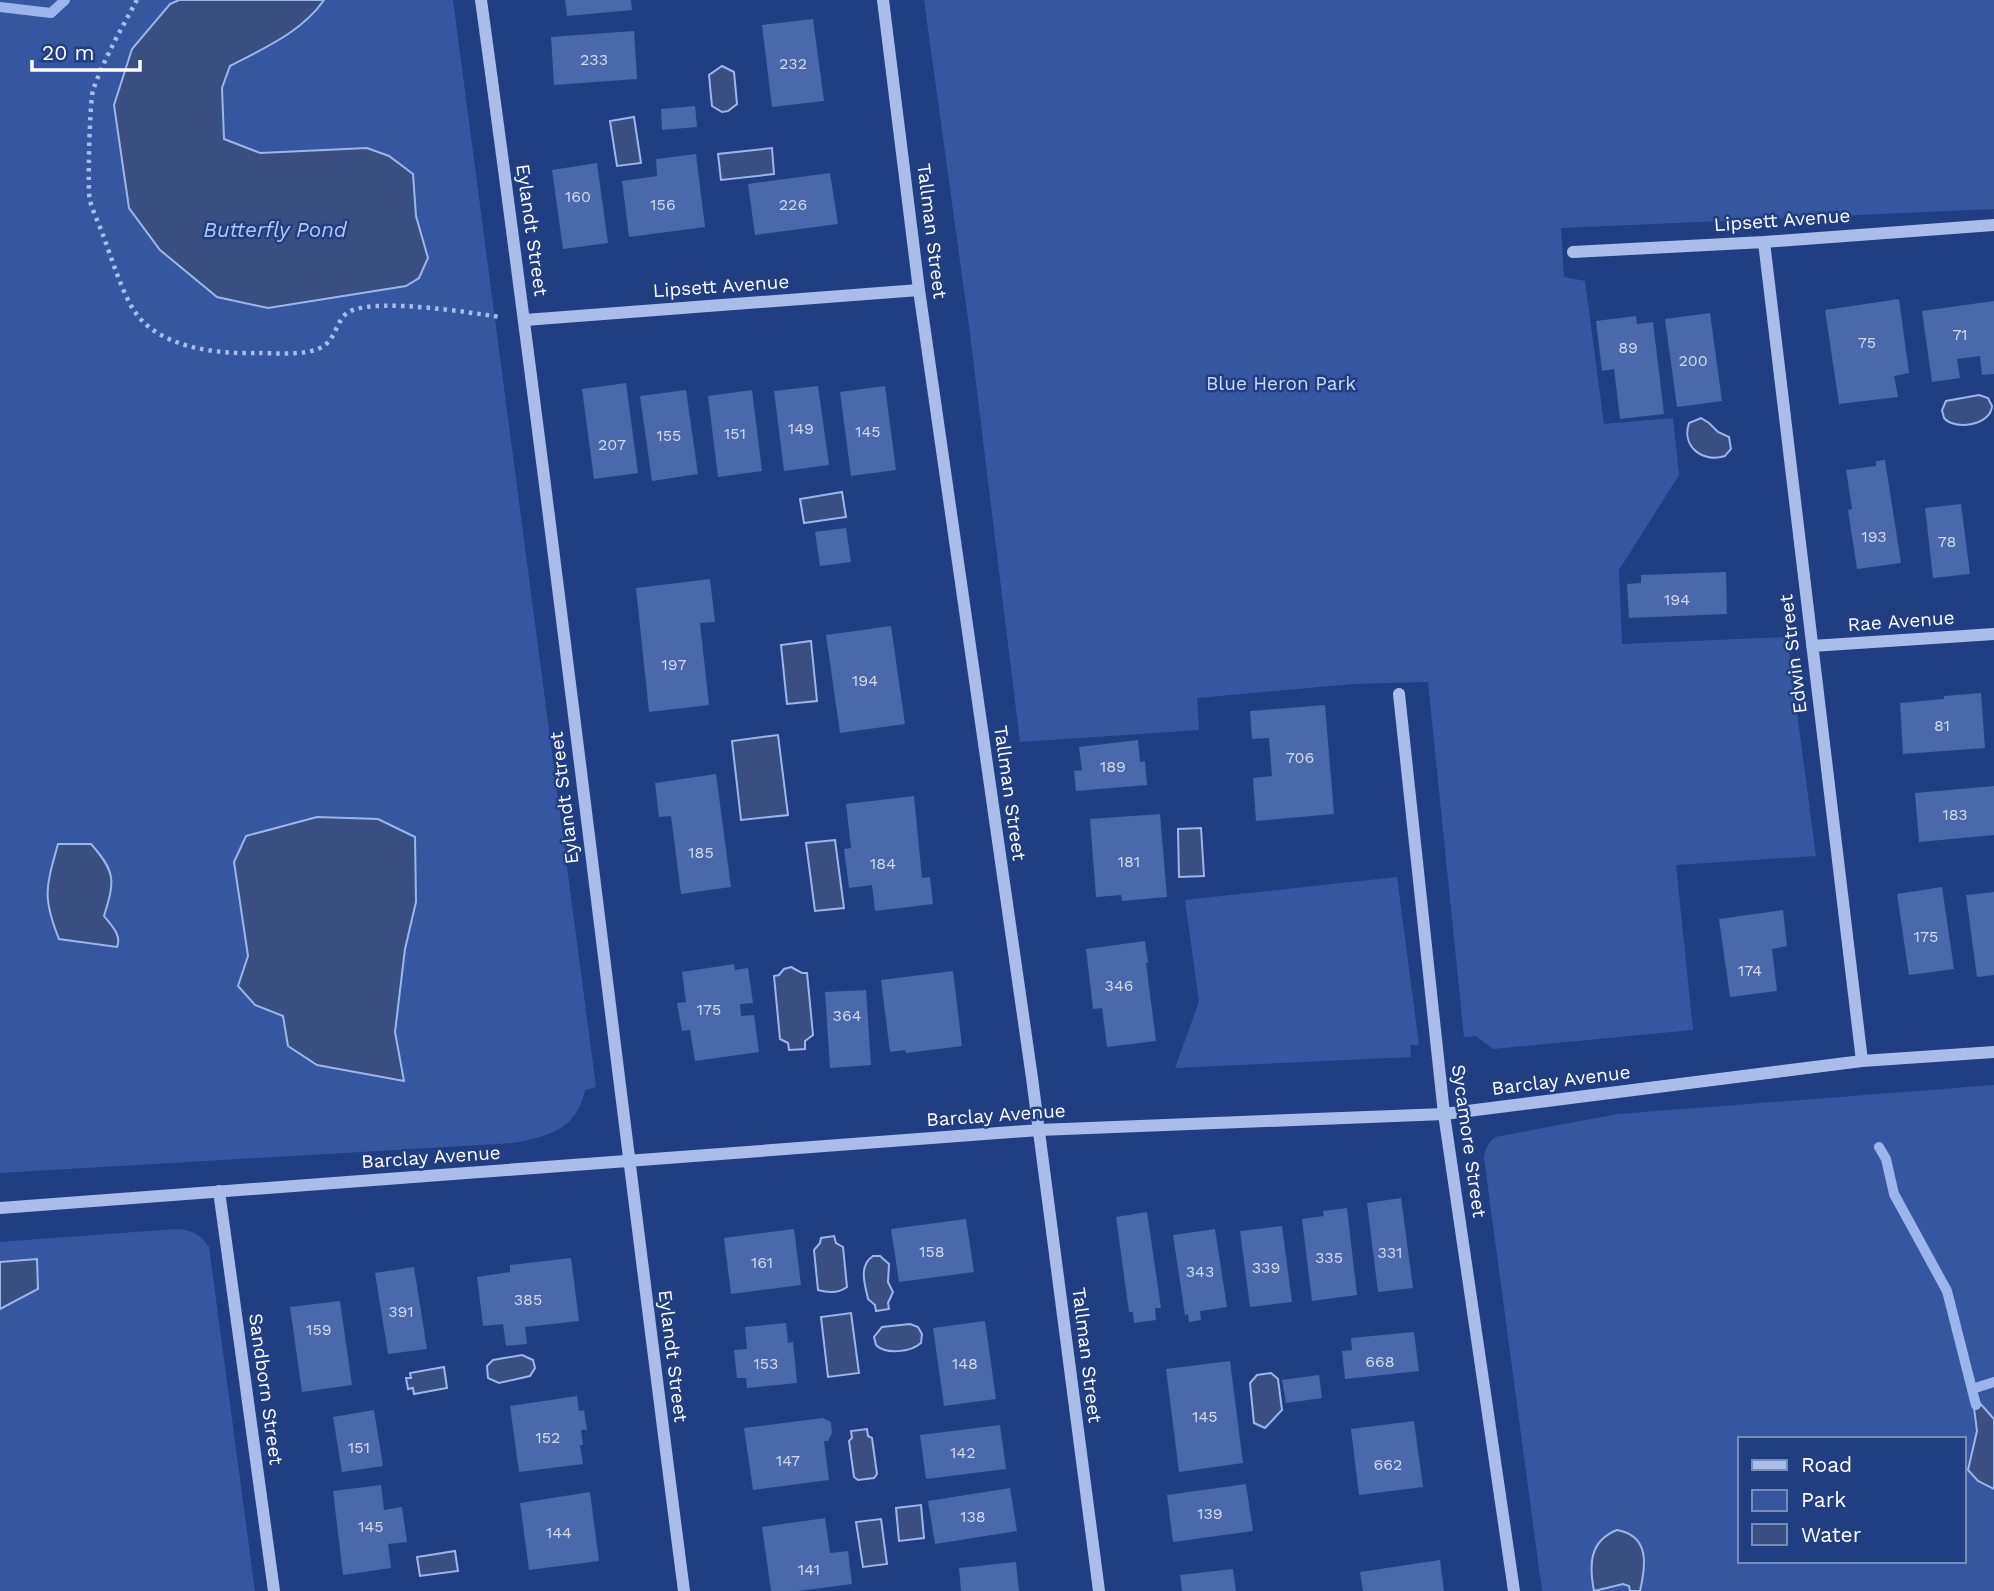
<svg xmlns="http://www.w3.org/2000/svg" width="1994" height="1591" font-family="'Work Sans',sans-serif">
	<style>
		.green { fill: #3457a0; fill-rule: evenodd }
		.water { fill: #394f81; stroke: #9bb6ea; stroke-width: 2 }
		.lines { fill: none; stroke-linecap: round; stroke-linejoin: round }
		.stream { stroke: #9bb6ea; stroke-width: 10 }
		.building { fill: #4969ab }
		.path { stroke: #a8bde9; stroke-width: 4.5; stroke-dasharray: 3.5 5; stroke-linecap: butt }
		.minor { stroke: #a8bde9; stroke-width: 12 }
		.labels { text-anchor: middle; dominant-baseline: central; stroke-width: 5; stroke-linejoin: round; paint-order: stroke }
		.number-label { font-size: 16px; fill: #d2daea }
		.street-label { font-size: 19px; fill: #fff; stroke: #203f83 }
		.park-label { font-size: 19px; fill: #ccdaf6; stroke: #203f83 }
		.water-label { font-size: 21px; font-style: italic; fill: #b3c7f0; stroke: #203f83 }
	</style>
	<rect width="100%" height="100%" fill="#203f83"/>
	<path class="green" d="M0,0H453L596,1087L585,1090C577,1130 548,1136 513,1143L0,1173Z
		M924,0H1994V209L1561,228L1564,277L1585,281L1604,424L1673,418L1679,475L1619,570L1622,644L1787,637L1816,856L1676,865L1693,1030L1493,1049L1476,1036L1464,1037L1428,682L1353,684L1197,698L1199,730L1020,742L969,326Z
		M1397,877L1419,1045H1410L1411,1057L1175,1068L1199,1002L1185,900Z
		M1994,1085V1591H1542L1484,1158C1485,1149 1488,1143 1495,1137L1618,1114ZM1740,1439H1964V1561H1740Z
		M175,1229C192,1230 199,1233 209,1247L255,1591H0V1242Z"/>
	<path class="water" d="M179,0H324C302,32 264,48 230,66L222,88L224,139L260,153L367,148L389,156L413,174L416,216L428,258L419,278L406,286L268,308L217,297L160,250L129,208L114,105L132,49L170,4Z
		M722,66L734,72L737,104L728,111L722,112L712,106L709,75Z
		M634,117L641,163L617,166L610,121Z
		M772,148L774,174L721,180L718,154Z
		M1979,395L1988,398L1992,406C1991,425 1955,431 1944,418L1942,410L1946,401Z
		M1701,418L1709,423L1718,432L1729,437L1731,449L1725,456C1703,463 1681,447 1689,423Z
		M842,492L846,517L804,523L800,499Z
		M811,641L817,701L787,704L781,645Z
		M778,735L788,815L741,820L732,741Z
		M317,817L378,819L415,837L416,902L405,949L395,1032L404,1081L317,1065L288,1046L283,1016L255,1005L238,986L248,956L234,862L246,836Z
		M1201,828L1204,876L1179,877L1178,829Z
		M835,840L844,908L815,911L806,843Z
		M58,844H91C116,872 115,881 104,916C111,925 122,935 117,947L59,939C42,897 46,887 58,844Z
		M791,967L802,973H807L813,1035L805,1041V1049L789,1050L788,1043L780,1039L774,976L779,975L784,969Z
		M834,1236L836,1243L843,1247L847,1287C839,1293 828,1293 818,1290L814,1250L820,1243L821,1238Z
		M873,1256H880L889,1264L888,1282L893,1292L888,1303L889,1309L876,1311L875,1305L868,1299C865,1284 858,1266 873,1256Z
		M37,1259L38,1289L0,1309V1262Z
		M851,1313L859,1373L828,1377L821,1317Z
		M910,1324L918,1327L922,1334L921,1343C911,1352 886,1355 876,1345L874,1337L882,1327Z
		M522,1355L533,1360L535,1368L530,1376L499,1383L488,1378L487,1366L493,1360Z
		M444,1367L447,1388L414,1394L413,1388L408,1389L406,1378H411L410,1373Z
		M1271,1373L1278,1379L1282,1410L1265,1428L1254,1423L1250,1383L1257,1375Z
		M1978,1401L1994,1419V1489L1978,1481L1968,1470L1977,1431L1974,1408Z
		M867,1429L868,1436L872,1438L877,1474L874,1478L858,1480L854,1477L849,1441L852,1438L851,1431Z
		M921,1505L924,1538L899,1541L896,1508Z
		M881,1519L887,1564L863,1567L856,1522Z
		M1617,1530C1650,1536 1646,1565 1640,1591H1630L1629,1586L1623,1584L1594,1591C1589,1565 1589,1541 1617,1530Z
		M455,1551L458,1571L420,1576L417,1557Z"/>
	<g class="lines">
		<path class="stream" d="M0,7L51,13L65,0
			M1879,1147L1886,1159L1894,1194L1947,1291L1976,1405
			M1972,1389L1994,1382"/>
	</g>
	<path class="building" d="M565,0H631L632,10L567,16Z
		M813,19L824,101L772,107L762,25Z
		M634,31L637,79L554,85L551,37Z
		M695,106L697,127L662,130L661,109Z
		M696,154L705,227L629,237L622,181L657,176L656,159Z
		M597,163L608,243L563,249L552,170Z
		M830,173L838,224L755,235L748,184Z
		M1899,299L1909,373L1894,376L1898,397L1839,404L1825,310Z
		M1994,301V374L1982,375L1980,356L1957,359L1960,378L1932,382L1922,311Z
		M1710,313L1722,401L1677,407L1665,319Z
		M1636,316L1637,324L1653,322L1664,414L1620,419L1614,369L1602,371L1596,321Z
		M626,383L638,473L594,479L582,389Z
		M818,386L829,465L784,471L774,391Z
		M885,386L896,470L851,476L840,392Z
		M686,390L698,474L652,481L640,396Z
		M752,390L762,471L718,477L708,396Z
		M1885,460L1901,563L1857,569L1848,510L1852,509L1846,470L1876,466V461Z
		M1961,504L1970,574L1933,578L1925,508Z
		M846,528L851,562L820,566L815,532Z
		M1726,572L1727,614L1629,618L1627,584L1641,583V575Z
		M710,579L715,622L700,623L709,705L649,712L636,588Z
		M891,626L905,724L840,733L826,635Z
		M1981,693L1985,748L1903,754L1900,703L1944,699V696Z
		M1325,705L1334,814L1256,821L1253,778L1272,776L1269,738L1252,739L1250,711Z
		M1138,740L1140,762L1145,761L1147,785L1076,791L1074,771L1082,770L1079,747Z
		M716,774L731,887L681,894L671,816L659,817L655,783Z
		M1994,786V835L1919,842L1915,793Z
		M914,796L922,878L930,877L933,904L875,911L872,885L849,888L844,849L851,848L846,804Z
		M1160,814L1167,897L1122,901L1121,895L1096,897L1090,819Z
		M1942,887L1954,969L1909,975L1897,894Z
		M1994,892V975L1977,977L1966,895Z
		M1783,910L1787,946L1772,949L1777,991L1730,997L1719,919Z
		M1145,941L1148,963H1146L1156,1041L1107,1047L1102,1008L1093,1009L1086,949Z
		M734,964L735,970L748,968L753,1003L740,1004L741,1016L754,1015L759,1052L695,1061L690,1030L682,1031L677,1003L686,1002L682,972Z
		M953,971L962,1046L906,1053L905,1050L890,1052L881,980Z
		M866,990L871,1065L830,1068L825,992Z
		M1401,1198L1413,1288L1378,1292L1367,1203Z
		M1347,1208L1357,1295L1312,1301L1302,1219L1324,1216L1323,1211Z
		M1147,1212L1161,1308H1155L1156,1320L1134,1323L1133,1312H1129L1116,1217Z
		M966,1219L974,1272L899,1282L891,1229Z
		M1282,1226L1292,1302L1250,1307L1240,1231Z
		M794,1229L801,1285L731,1294L724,1238Z
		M1215,1229L1227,1307L1200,1311L1201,1320L1189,1322L1188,1314L1185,1315L1173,1235Z
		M571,1258L579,1321L525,1327L527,1344L506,1346L503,1324L483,1326L477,1277L510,1272V1265Z
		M414,1267L427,1349L388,1354L375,1273Z
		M340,1301L352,1385L302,1392L290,1307Z
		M985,1321L996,1399L944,1406L933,1328Z
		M786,1323L788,1343L793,1342L797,1383L747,1388L746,1378H737L734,1350L747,1349L745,1327Z
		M1414,1332L1419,1371L1345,1379L1342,1351L1352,1350L1351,1338Z
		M1230,1361L1243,1463L1179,1472L1166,1369Z
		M1319,1375L1322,1398L1286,1403L1282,1380Z
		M577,1396L579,1411L584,1410L587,1430H581L583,1445H580L583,1464L519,1472L510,1406Z
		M374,1410L383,1466L342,1472L333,1417Z
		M823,1418L831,1422L832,1433L828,1441H824L829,1480L753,1490L744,1428Z
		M1414,1421L1423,1487L1359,1495L1351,1429Z
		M1000,1425L1006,1469L926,1479L920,1435Z
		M1246,1484L1253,1531L1173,1542L1167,1495Z
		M381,1485L384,1510L402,1507L407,1542L388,1544L391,1568L343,1575L333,1491Z
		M1010,1488L1017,1531L935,1544L928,1501Z
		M590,1492L599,1561L529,1570L520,1503Z
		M825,1518L830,1553L848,1551L852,1584L798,1591H771L762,1527Z
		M1440,1560L1444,1591H1363L1360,1572Z
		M1016,1562L1019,1591H961L959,1568Z
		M1233,1569L1236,1591H1182L1180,1575Z"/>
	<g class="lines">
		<path class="path" d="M137,0C121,29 104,59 93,90C90,99 87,191 90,201C93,212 99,224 103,235C112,259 120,287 133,309C157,348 216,354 257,353C276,353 302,356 320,348C338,340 335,316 353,310C383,299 467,312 500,317"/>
		<path class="minor" d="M481,0C554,530 615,1061 684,1591
			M883,0L919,290L1032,1078L1099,1591
			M1764,242L1862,1061
			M1573,252L1764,242L1994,225
			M525,320L919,290
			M1812,646L1994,634
			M1399,694L1444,1114L1514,1591
			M219,1191L274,1591
			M0,1208L1039,1130L1444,1114L1862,1061L1994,1052"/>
	</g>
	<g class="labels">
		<g class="number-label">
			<text x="594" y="59">233</text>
			<text x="793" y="63">232</text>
			<text x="578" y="196">160</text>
			<text x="663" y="204">156</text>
			<text x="793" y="204">226</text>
			<text x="1960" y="334">71</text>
			<text x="1867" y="342">75</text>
			<text x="1628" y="347">89</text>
			<text x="1693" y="360">200</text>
			<text x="801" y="428">149</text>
			<text x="868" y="431">145</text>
			<text x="735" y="433">151</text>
			<text x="669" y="435">155</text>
			<text x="612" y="444">207</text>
			<text x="1874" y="536">193</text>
			<text x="1947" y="541">78</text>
			<text x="1677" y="599">194</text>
			<text x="674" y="664">197</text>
			<text x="865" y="680">194</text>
			<text x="1942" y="725">81</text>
			<text x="1300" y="757">706</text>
			<text x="1113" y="766">189</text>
			<text x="1955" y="814">183</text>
			<text x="701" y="852">185</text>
			<text x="1129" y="861">181</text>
			<text x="883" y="863">184</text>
			<text x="1926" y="936">175</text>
			<text x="1750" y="970">174</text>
			<text x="1119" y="985">346</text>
			<text x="709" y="1009">175</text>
			<text x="847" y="1015">364</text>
			<text x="932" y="1251">158</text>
			<text x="1390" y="1252">331</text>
			<text x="1329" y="1257">335</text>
			<text x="762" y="1262">161</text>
			<text x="1266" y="1267">339</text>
			<text x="1200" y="1271">343</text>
			<text x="528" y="1299">385</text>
			<text x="401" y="1311">391</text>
			<text x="319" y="1329">159</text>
			<text x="1380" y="1361">668</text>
			<text x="766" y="1363">153</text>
			<text x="965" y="1363">148</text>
			<text x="1205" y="1416">145</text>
			<text x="548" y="1437">152</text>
			<text x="359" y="1447">151</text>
			<text x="963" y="1452">142</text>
			<text x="788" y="1460">147</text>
			<text x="1388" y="1464">662</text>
			<text x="1210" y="1513">139</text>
			<text x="973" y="1516">138</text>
			<text x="371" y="1526">145</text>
			<text x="559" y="1532">144</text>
			<text x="809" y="1569">141</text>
		</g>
		<g class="street-label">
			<text transform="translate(1782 220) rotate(-4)">Lipsett Avenue</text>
			<text transform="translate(532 230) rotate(82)">Eylandt Street</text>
			<text transform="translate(932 231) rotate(83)">Tallman Street</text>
			<text transform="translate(721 286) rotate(-4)">Lipsett Avenue</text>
			<text transform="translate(1901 621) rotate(-4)">Rae Avenue</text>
			<text transform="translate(1793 654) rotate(-97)">Edwin Street</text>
			<text transform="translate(1010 793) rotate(82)">Tallman Street</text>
			<text transform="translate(564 798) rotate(-97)">Eylandt Street</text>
			<text transform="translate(1561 1080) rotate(-7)">Barclay Avenue</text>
			<text transform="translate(996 1115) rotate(-4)">Barclay Avenue</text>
			<text transform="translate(1469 1141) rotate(82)">Sycamore Street</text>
			<text transform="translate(431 1157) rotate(-4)">Barclay Avenue</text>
			<text transform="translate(1087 1355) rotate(83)">Tallman Street</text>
			<text transform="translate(673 1356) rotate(83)">Eylandt Street</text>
			<text transform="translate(266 1389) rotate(82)">Sandborn Street</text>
		</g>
		<g class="park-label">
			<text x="1281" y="383">Blue Heron Park</text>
		</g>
		<g class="water-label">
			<text x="275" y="229">Butterfly Pond</text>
		</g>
	</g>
	<rect x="1738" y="1437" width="228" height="126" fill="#203f83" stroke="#798cb5" stroke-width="2"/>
	<rect x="1752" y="1460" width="35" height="10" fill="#a8bde9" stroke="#798cb5" stroke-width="2"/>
	<text x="1801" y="1472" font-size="21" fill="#ffffff">Road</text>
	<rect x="1752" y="1490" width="35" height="21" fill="#3457a0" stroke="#798cb5" stroke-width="2"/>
	<text x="1801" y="1507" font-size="21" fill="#ffffff">Park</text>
	<rect x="1752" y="1524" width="35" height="21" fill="#394f81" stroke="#798cb5" stroke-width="2"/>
	<text x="1801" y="1542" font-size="21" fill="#ffffff">Water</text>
	<path d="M32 60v10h108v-10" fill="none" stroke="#ffffff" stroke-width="3.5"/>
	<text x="42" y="60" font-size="21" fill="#ffffff" stroke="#203f83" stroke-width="5" paint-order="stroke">20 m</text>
</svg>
